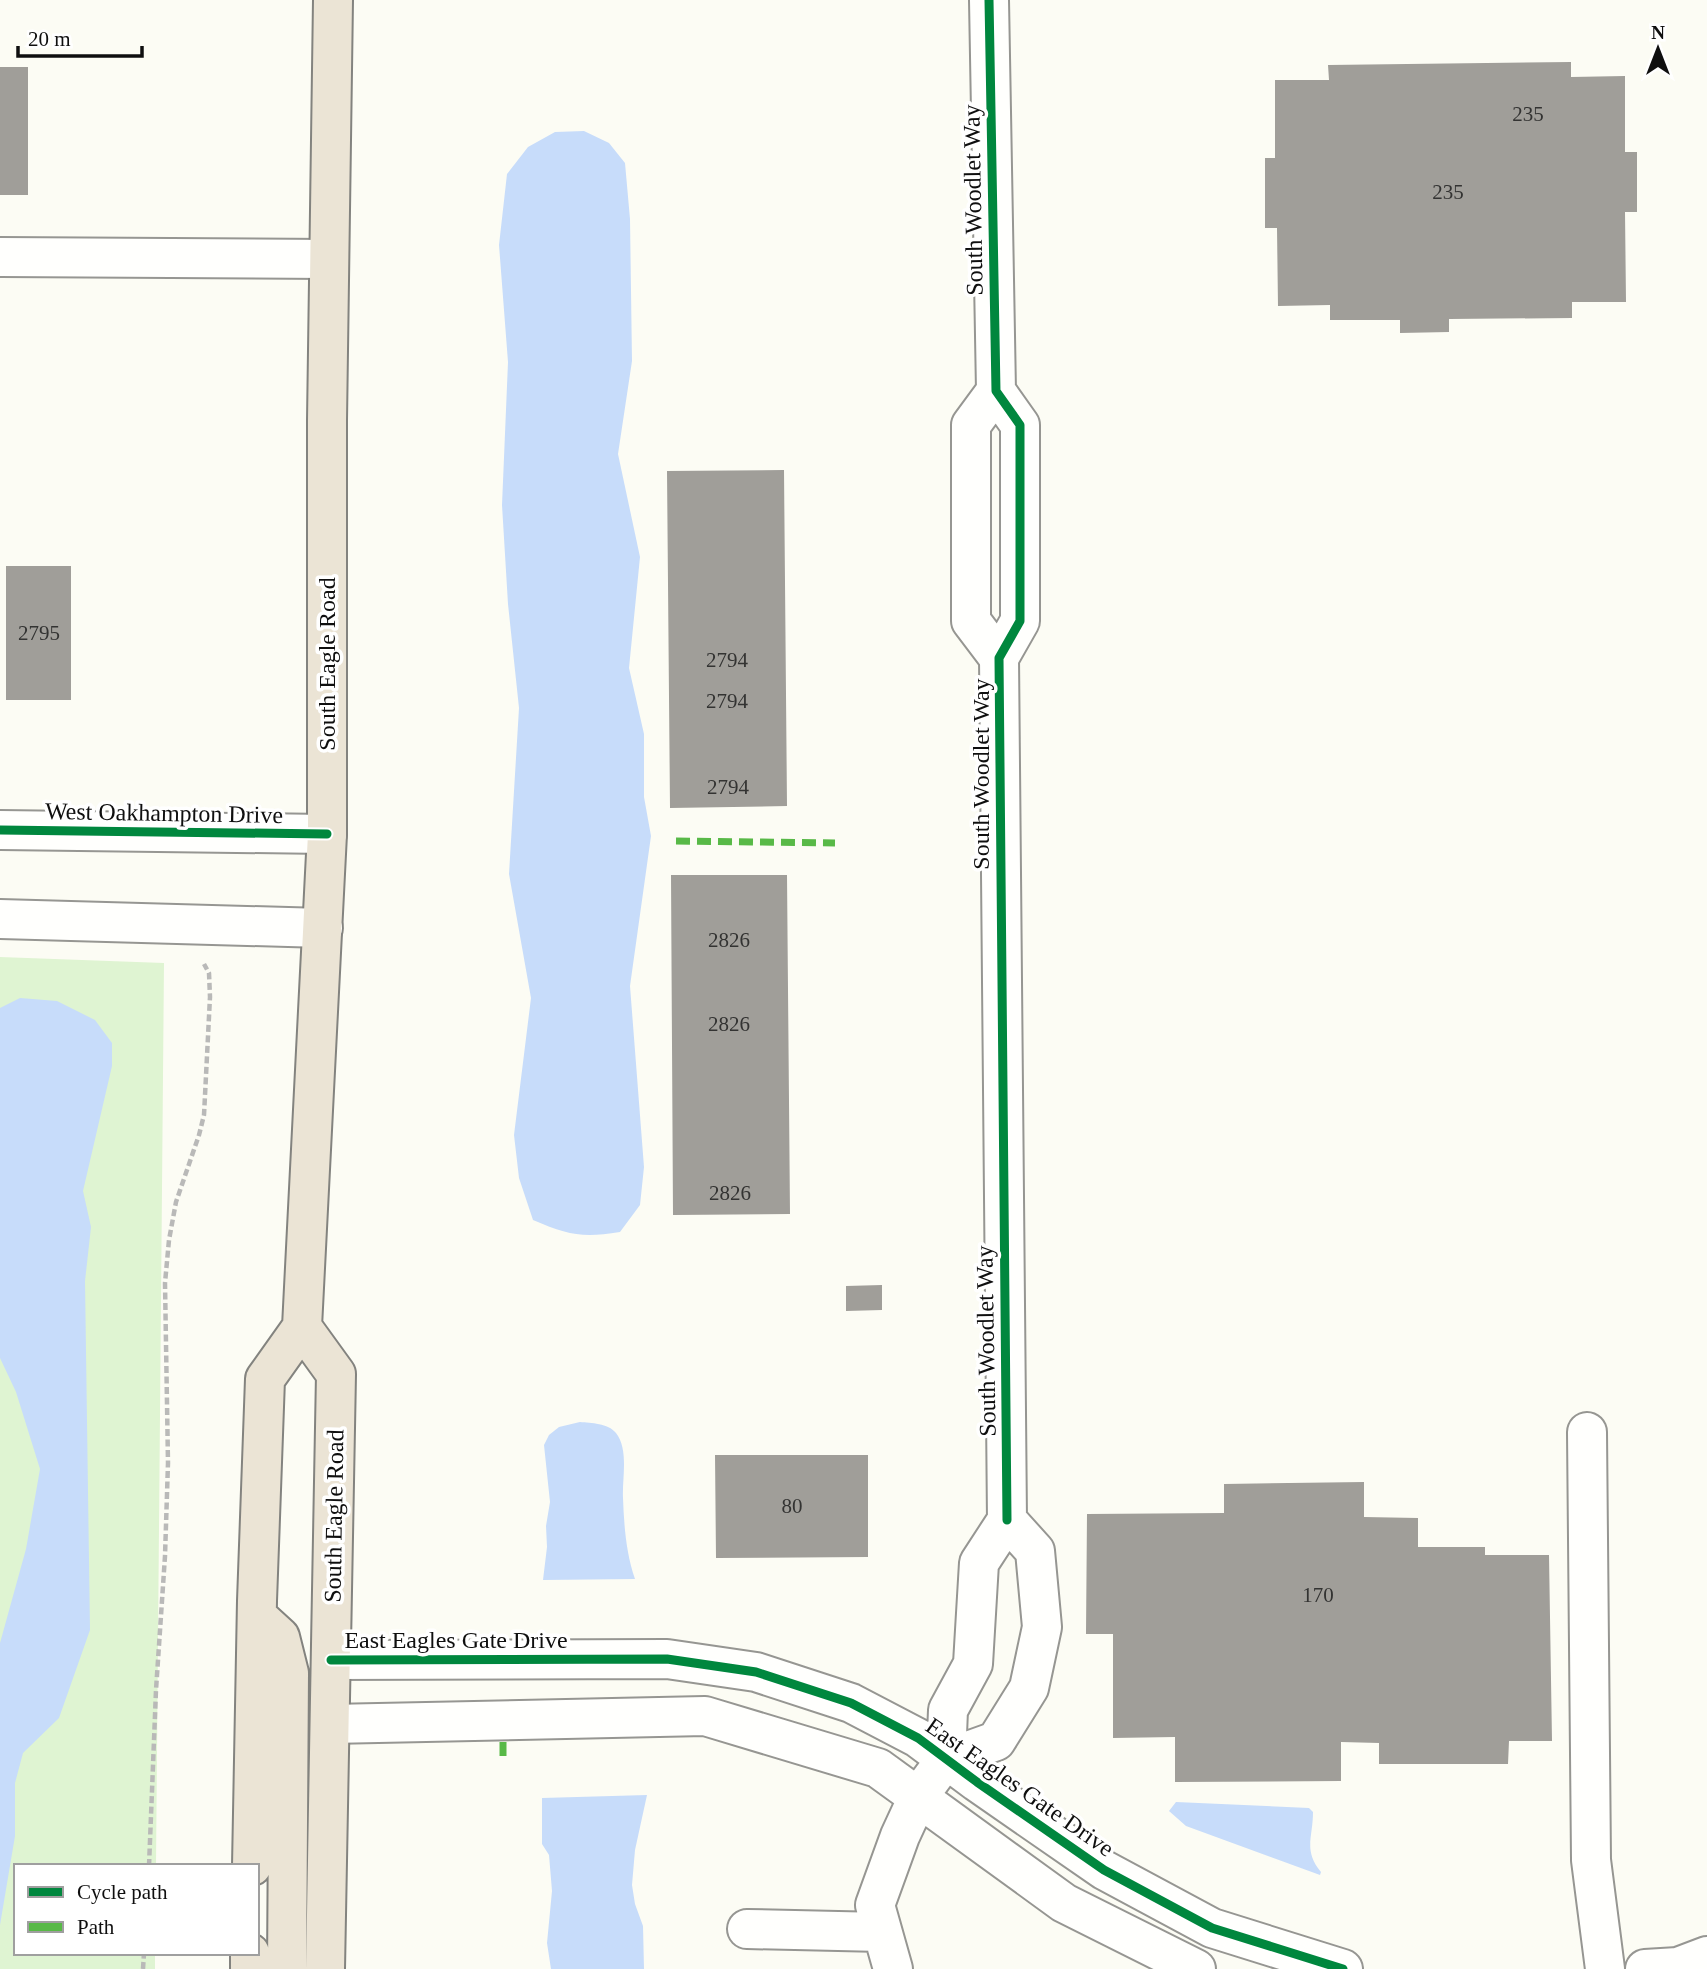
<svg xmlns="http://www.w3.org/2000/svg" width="1707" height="1969" font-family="'Times New Roman',serif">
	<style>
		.green { fill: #dff4d2 }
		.water { fill: #c7dcfa }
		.building { fill: #a09e99 }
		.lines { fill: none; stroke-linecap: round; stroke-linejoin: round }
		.minor-casing { stroke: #969692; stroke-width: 42 }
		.highway-casing { stroke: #83837f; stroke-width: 42 }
		.path { stroke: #b9b9b8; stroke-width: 4.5; stroke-dasharray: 7 3.5; stroke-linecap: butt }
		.minor { stroke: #fffffd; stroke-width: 38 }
		.highway { stroke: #ebe4d5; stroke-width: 38 }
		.quiet { stroke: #58b947; stroke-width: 7; stroke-dasharray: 14 7; stroke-linecap: butt }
		.cycleway-casing { stroke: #fff; stroke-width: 13 }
		.cycleway { stroke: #00873e; stroke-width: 9 }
		.labels { text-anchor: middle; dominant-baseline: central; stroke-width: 7; stroke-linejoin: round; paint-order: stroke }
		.number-label { font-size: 21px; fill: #333332 }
		.street-label { font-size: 24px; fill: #0f0f0f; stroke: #fff }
	</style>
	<rect width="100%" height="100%" fill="#fcfcf4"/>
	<path class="green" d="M0,957L164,963L156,1866H16V1953H155V1969H0Z"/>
	<path class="water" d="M584,131L609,143L625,163L630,219L632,361L618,454L640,557L629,668L644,734V797L651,836L630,986L644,1167L640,1205L620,1232C582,1238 568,1235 533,1220L519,1178L514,1135L531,998L509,874L519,708L508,604L502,505L508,362L499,245L507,174L528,147L555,132Z
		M20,998L57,1001L95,1020L112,1043V1066L83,1191L91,1227L85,1281L90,1630L59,1718L23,1753L15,1783V1836L0,1925V1643L26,1549L40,1469L16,1392L0,1358V1008Z
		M580,1422C591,1423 608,1423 616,1433C629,1450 622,1478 623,1498C624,1525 626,1553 635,1579L543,1580L547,1547L546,1526L550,1502L544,1445L549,1435L559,1427Z
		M647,1795L635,1850L632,1885L635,1904L643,1926L644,1969H551L547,1943L552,1891L549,1855L542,1844V1798Z
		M1176,1802L1309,1808L1313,1812C1313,1838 1303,1850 1321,1872L1320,1875L1186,1826L1169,1811Z"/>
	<path class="building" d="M1571,62V77L1625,76V152H1637V212H1625L1626,302H1572V318L1449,319V332L1400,333V320H1330V305L1278,306L1277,228H1265V158H1275V80H1329L1328,65Z
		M0,67H28V195H0Z
		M784,470L787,806L670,808L667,471Z
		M6,566H71V700H6Z
		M671,875H787L790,1214L673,1215Z
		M882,1285V1310L846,1311V1286Z
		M715,1455H868V1557L716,1558Z
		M1364,1482V1517L1418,1518V1547H1485V1555H1549L1552,1741H1509L1508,1764H1379V1743L1341,1742V1781L1175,1782V1737L1113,1738V1634H1086L1087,1514L1224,1513V1484Z"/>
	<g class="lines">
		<defs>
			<path id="minor" d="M989,0L996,391L1020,425V621L999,658L1007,1520
				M0,257L329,259
				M996,391L971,425V621L999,658
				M0,830L327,834
				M0,919L323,928
				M1587,1432L1591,1860L1605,1969
				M331,1660L667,1659L756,1672L851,1703L918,1738L977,1782L1104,1870L1212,1928L1343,1969
				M330,1724L705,1716L878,1768L1064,1903L1196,1969
				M747,1929L882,1932
				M893,1969L875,1905L900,1836L918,1797L946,1759L948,1710L973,1664L979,1563L1007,1520L1035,1551L1042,1627L1029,1688L996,1741L946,1759
				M1645,1969L1678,1967L1707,1956"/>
			<path id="highway" d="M302,1327L336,1374L325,1969
				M257,1616L280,1637L289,1673L287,1969
				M252,1866L257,1601L265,1379L302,1327L327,834V421L333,0
				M250,1969V1953"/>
		</defs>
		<use href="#minor" class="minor-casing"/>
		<use href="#highway" class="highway-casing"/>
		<path class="path" d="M149,1866L156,1690L165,1556L168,1463L165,1283L169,1240L176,1202L199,1135L204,1115L210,997L209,973L204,964
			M143,1969L144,1953"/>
		<use href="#minor" class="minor"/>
		<use href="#highway" class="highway"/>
		<path class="quiet" d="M676,841L835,843
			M503,1742V1759"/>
		<defs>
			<path id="cycleway" d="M989,0L996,391L1020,425V621L999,658L1007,1520
				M0,830L327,834
				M331,1660L667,1659L756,1672L851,1703L918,1738L977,1782L1104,1870L1212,1928L1343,1969"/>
		</defs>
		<use href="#cycleway" class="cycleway-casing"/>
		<use href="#cycleway" class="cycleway"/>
	</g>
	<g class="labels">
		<g class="number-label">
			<text x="1528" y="114">235</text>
			<text x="1448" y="192">235</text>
			<text x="39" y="633">2795</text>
			<text x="727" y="660">2794</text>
			<text x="727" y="701">2794</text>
			<text x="728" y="787">2794</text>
			<text x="729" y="940">2826</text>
			<text x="729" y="1024">2826</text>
			<text x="730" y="1193">2826</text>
			<text x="792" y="1506">80</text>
			<text x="1318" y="1595">170</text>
		</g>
		<g class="street-label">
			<text transform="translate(973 200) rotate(-91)">South Woodlet Way</text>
			<text transform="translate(327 664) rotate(-90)">South Eagle Road</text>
			<text transform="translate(981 774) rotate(-90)">South Woodlet Way</text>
			<text transform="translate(164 813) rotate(1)">West Oakhampton Drive</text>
			<text transform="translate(986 1341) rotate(-91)">South Woodlet Way</text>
			<text transform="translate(334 1516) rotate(-89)">South Eagle Road</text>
			<text x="456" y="1640">East Eagles Gate Drive</text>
			<text transform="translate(1020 1787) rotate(35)">East Eagles Gate Drive</text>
		</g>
	</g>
	<rect x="14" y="1864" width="245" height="91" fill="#ffffff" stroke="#9f9f9f" stroke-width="2"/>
	<rect x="28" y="1887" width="35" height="10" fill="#00873e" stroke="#9f9f9f" stroke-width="2"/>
	<text x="77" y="1899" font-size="21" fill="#0f0f0f">Cycle path</text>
	<rect x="28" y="1922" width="35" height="10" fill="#58b947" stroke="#9f9f9f" stroke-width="2"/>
	<text x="77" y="1934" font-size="21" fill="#0f0f0f">Path</text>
	<g transform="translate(1658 49)" stroke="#ffffff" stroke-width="5" paint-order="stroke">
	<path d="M0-5L12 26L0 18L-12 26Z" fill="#0f0f0f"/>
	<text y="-10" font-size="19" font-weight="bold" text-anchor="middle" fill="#0f0f0f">N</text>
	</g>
	<path d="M18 46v10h124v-10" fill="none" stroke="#0f0f0f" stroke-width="3.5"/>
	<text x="28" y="46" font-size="21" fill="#0f0f0f" stroke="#ffffff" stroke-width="5" paint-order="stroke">20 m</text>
</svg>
